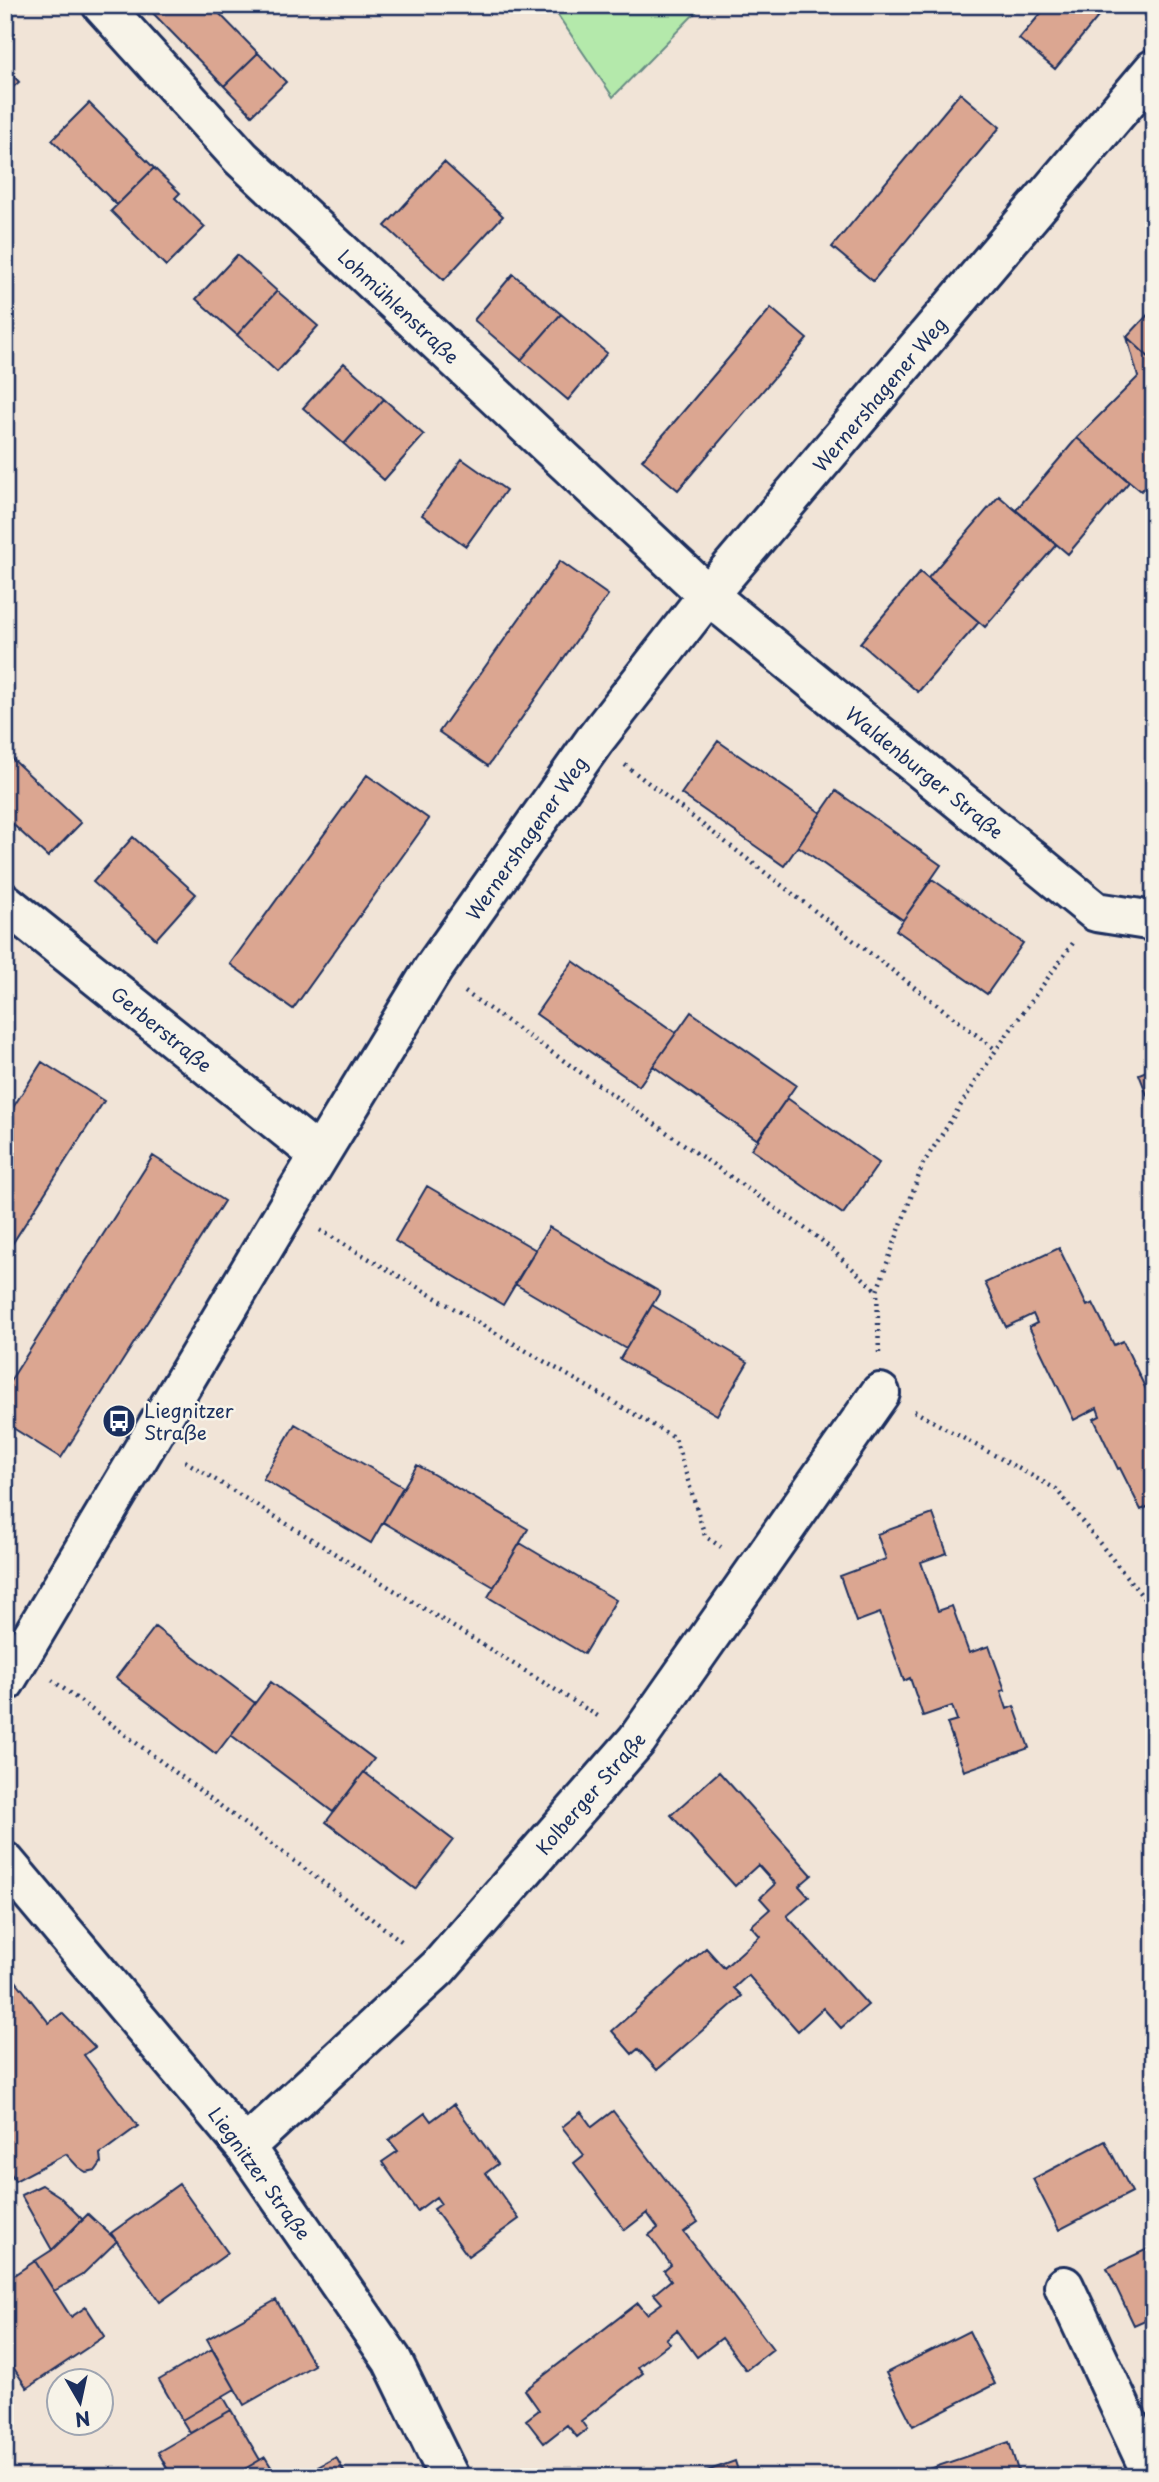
<svg xmlns="http://www.w3.org/2000/svg" width="1159" height="2482" font-family="'Playpen Sans',sans-serif">
	<style>
		.green { fill: #b4e9ab; stroke: #688c84; stroke-width: 2 }
		.building { fill: #dba691; stroke: #1b2f5e; stroke-width: 2 }
		.lines { fill: none; stroke-linecap: round; stroke-linejoin: round }
		.minor-casing { stroke: #1b2f5e; stroke-width: 44 }
		.path { stroke: #1b2f5e; stroke-width: 4.5; stroke-dasharray: 2 5; stroke-linecap: butt }
		.minor { stroke: #f7f3e8; stroke-width: 38 }
		.labels { text-anchor: middle; dominant-baseline: central; stroke-width: 5; stroke-linejoin: round; paint-order: stroke }
		.street-label { font-size: 19px; fill: #1b2f5e; stroke: #f7f3e8 }
		.poi-label { font-size: 19px; fill: #1b2f5e; stroke: #f7f3e8; text-anchor: start }
	</style>
	<rect width="100%" height="100%" fill="#f1e4d7"/>
	<filter id="ink" filterUnits="userSpaceOnUse"><feTurbulence type="fractalNoise" baseFrequency=".0143" numOctaves="2"/><feDisplacementMap in="SourceGraphic" scale="14" xChannelSelector="R" yChannelSelector="G"/><feConvolveMatrix kernelMatrix="1 2 1 2 8 2 1 2 1" color-interpolation-filters="sRGB"/></filter>
	<g filter="url(#ink)">
		<path class="green" d="M551,5H703L613,97Z"/>
		<path class="building" d="M145,5H211L258,53L224,86Z
			M1048,5H1108L1055,69L1019,39Z
			M258,53L286,82L252,115L224,86Z
			M5,66L19,82L5,94Z
			M960,93L1000,127L873,281L832,247Z
			M89,103L154,168L117,205L52,140Z
			M444,162L503,216L444,280L385,226Z
			M154,168L180,193L175,198L205,227L166,266L111,211Z
			M237,255L277,291L237,335L196,299Z
			M513,274L561,314L521,360L474,320Z
			M277,291L318,326L277,372L237,335Z
			M771,308L807,339L678,490L642,460Z
			M1154,308V362L1127,337Z
			M561,314L607,353L568,400L521,360Z
			M1127,337L1154,362V478L1141,491L1077,438L1138,377Z
			M344,363L384,399L344,444L303,408Z
			M384,399L424,435L384,480L344,444Z
			M1077,438L1129,482L1068,554L1016,510Z
			M462,459L506,490L466,546L422,515Z
			M999,496L1056,545L985,627L928,578Z
			M560,561L608,595L488,766L439,732Z
			M920,572L979,622L918,692L860,643Z
			M718,741L821,813L784,866L681,794Z
			M6,753L81,823L48,857L5,817Z
			M367,775L429,819L293,1009L230,964Z
			M836,791L941,865L903,920L798,846Z
			M133,837L196,894L156,939L93,882Z
			M932,879L1023,943L987,994L896,930Z
			M573,961L676,1033L639,1086L536,1014Z
			M691,1012L796,1085L758,1140L653,1066Z
			M42,1062L104,1101L5,1255V1120Z
			M1154,1068V1113L1139,1074Z
			M787,1098L879,1163L843,1214L751,1149Z
			M153,1156L224,1201L61,1458L5,1423V1389Z
			M427,1186L536,1250L503,1305L395,1241Z
			M549,1227L660,1292L626,1349L515,1284Z
			M1059,1248L1087,1306L1093,1303L1114,1345L1123,1341L1151,1400L1154,1398V1504L1141,1510L1120,1468L1118,1469L1094,1419L1100,1416L1097,1408L1074,1420L1029,1327L1037,1323L1033,1314L1006,1327L985,1283Z
			M652,1305L748,1362L717,1415L620,1359Z
			M295,1424L403,1487L371,1543L263,1479Z
			M417,1465L528,1529L494,1587L383,1522Z
			M933,1514L947,1553L921,1562L938,1611L952,1606L969,1653L989,1646L1005,1690L1001,1691L1007,1709L1014,1706L1029,1748L964,1771L947,1723L957,1720L952,1706L923,1716L910,1678L904,1681L880,1613L856,1622L840,1576L886,1559L877,1534Z
			M520,1543L616,1600L584,1654L488,1597Z
			M155,1627L255,1703L216,1754L116,1678Z
			M271,1682L374,1759L333,1812L231,1735Z
			M364,1772L453,1840L415,1889L326,1822Z
			M719,1772L812,1875L799,1886L809,1897L787,1916L868,2005L841,2028L823,2008L798,2031L748,1975L734,1988L742,1996L657,2070L638,2049L632,2054L612,2031L706,1948L724,1968L760,1936L751,1926L770,1909L760,1898L775,1884L758,1865L735,1886L671,1815Z
			M5,1967L49,2023L62,2013L95,2047L84,2055L138,2126L100,2154L101,2163L96,2170L86,2172L78,2167L66,2154L15,2181L5,2163Z
			M454,2104L498,2164L486,2173L519,2219L468,2256L434,2209L441,2204L436,2197L417,2211L382,2162L398,2151L389,2140L425,2113L431,2121Z
			M613,2111L698,2222L684,2232L773,2349L746,2370L722,2338L697,2357L677,2330L666,2339L670,2343L638,2367L643,2373L581,2421L587,2429L577,2437L567,2425L544,2443L526,2420L539,2410L525,2390L638,2303L647,2314L662,2303L654,2294L671,2280L664,2271L671,2265L649,2235L658,2228L647,2213L625,2230L574,2163L584,2155L562,2127L581,2112L592,2127Z
			M1105,2141L1132,2192L1059,2230L1033,2179Z
			M179,2184L228,2253L160,2302L111,2233Z
			M42,2185L59,2196L83,2220L52,2250L21,2195Z
			M88,2214L117,2241L82,2275L54,2291L35,2261L52,2250Z
			M1154,2246V2316L1134,2325L1107,2268Z
			M35,2261L71,2317L86,2307L105,2336L27,2388L5,2355V2281Z
			M276,2300L314,2365L244,2405L207,2339Z
			M969,2331L995,2384L913,2426L886,2373Z
			M212,2349L235,2389L182,2420L159,2380Z
			M223,2396L231,2410L190,2433L182,2420Z
			M231,2410L260,2460L231,2477H172L158,2452Z
			M1009,2442L1020,2477H932L929,2469Z
			M265,2457L276,2475L273,2477H231Z
			M336,2457L347,2477H300Z
			M735,2461L740,2477H690Z"/>
		<g class="lines">
			<defs>
				<path id="minor" d="M102,5L241,158L708,595L1096,912L1154,921
					M5,903L319,1155
					M5,1682L286,1210L433,969L594,741L708,595L1154,69
					M5,1862L245,2147L392,2360L449,2477
					M245,2147L438,1968L637,1740L880,1393
					M1064,2286L1153,2477"/>
			</defs>
			<use href="#minor" class="minor-casing"/>
			<path class="path" d="M625,765L996,1050
				M465,992L820,1239L877,1291
				M320,1230L675,1438L705,1536L721,1547
				M879,1353L877,1291L923,1164L996,1050L1073,943
				M914,1411L1056,1489L1143,1597L1154,1614
				M185,1461L601,1718
				M52,1680L404,1943"/>
			<use href="#minor" class="minor"/>
		</g>
	</g>
	<defs>
		<symbol id="bus-disc" viewBox="-11 -11 22 22"><circle r="9.5" fill="#1b2f5e" stroke="#f7f3e8"/><path d="M-5-6H5V4H4V6H2V4H-2V6H-4V4H-5ZM-3.5-4V0h7V-4ZM-3.5 1.2v1.5H-2V1.2ZM2 1.2v1.5H3.5V1.2Z" fill="#fff"/></symbol>
	</defs>
	<g fill-rule="evenodd">
		<use href="#bus-disc" x="100" y="1402" width="38" height="38"/>
	</g>
	<g class="labels">
		<g class="street-label">
			<text transform="translate(399 306) rotate(43)">Lohmühlenstraße</text>
			<text transform="translate(879 394) rotate(-50)">Wernershagener Weg</text>
			<text transform="translate(925 772) rotate(39)">Waldenburger Straße</text>
			<text transform="translate(526 838) rotate(-55)">Wernershagener Weg</text>
			<text transform="translate(162 1029) rotate(39)">Gerberstraße</text>
			<text transform="translate(590 1793) rotate(-49)">Kolberger Straße</text>
			<text transform="translate(260 2173) rotate(54)">Liegnitzer Straße</text>
		</g>
		<g class="poi-label">
			<text x="144" y="1410">Liegnitzer<tspan x="144" dy="22">Straße</tspan></text>
		</g>
	</g>
	<rect width="1159" height="2482" fill="none" stroke="#f7f3e8" stroke-width="28"/>
	<rect x="14" y="14" width="1131" height="2454" fill="none" stroke="#1b2f5e" stroke-width="2.5" filter="url(#ink)"/>
	<g transform="translate(80 2402) rotate(171)"><circle r="33" fill="#f7f3e8" stroke="#9fa5b1" stroke-width="2"/>
	<path d="M0-5L12 26L0 18L-12 26Z" fill="#1b2f5e"/>
	<text y="-10" font-size="19" font-weight="bold" text-anchor="middle" fill="#1b2f5e">N</text>
	</g>
</svg>
